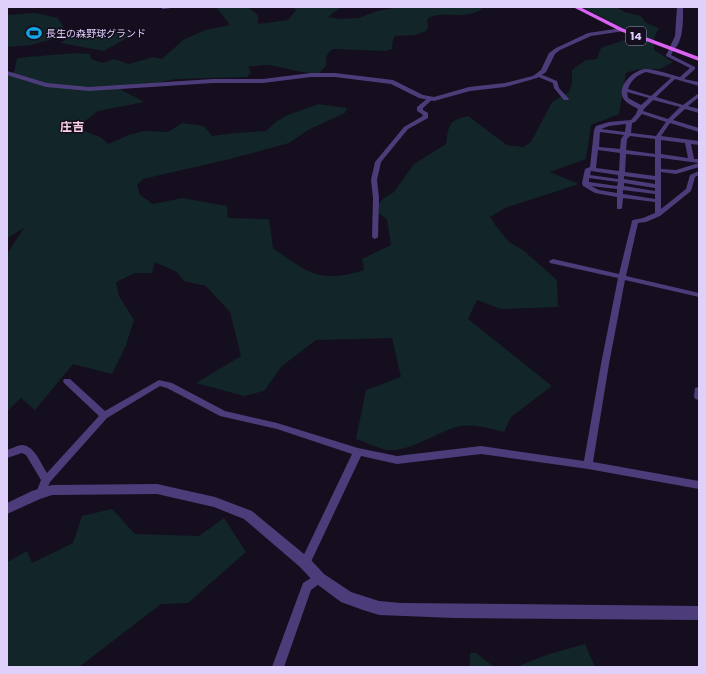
<svg xmlns="http://www.w3.org/2000/svg" width="706" height="674" font-family="Poppins,'Noto Sans JP',sans-serif">
	<style>
		.green { fill: #122528 }
		.lines { fill: none; stroke-linecap: round; stroke-linejoin: round }
		.minor { fill: #4c3d7a; fill-rule: evenodd }
		.tertiary { fill: #4c3d7a; fill-rule: evenodd }
		.primary { fill: #da61f2; fill-rule: evenodd }
		.labels { text-anchor: middle; dominant-baseline: central; stroke-width: 3; stroke-linejoin: round; paint-order: stroke }
		.far-poi-label { font-size: 10px; fill: #ded0fb; stroke: #150e1f; text-anchor: start }
		.shield { fill: #150e1f; stroke: #a296b9; stroke-width: 1 }
		.shield-label { font-size: 11px; font-weight: bold; fill: #ded0fb }
		.far-quarter-label { font-size: 12px; font-weight: bold; fill: #fbd2e4; stroke: #150e1f }
	</style>
	<rect width="100%" height="100%" fill="#150e1f"/>
	<path class="green" d="M216,7H248L258,15V24L288,20L296,10L292,7H341L328,17L340,19L359,18L377,11L398,7H484C467,23 436,8 427,20L428,26L426,31L415,35L395,36L393,39L392,49L386,51L333,49C326,53 326,57 326,66L319,73C301,74 285,67 268,65C261,65 255,66 248,67L251,72L247,77L177,79L120,89L144,102L98,111L85,121L84,130C93,137 99,133 108,144L129,135L144,131L168,132L182,123L204,126L212,136L236,133L266,131L277,121L288,115L318,104L347,108L345,113L308,130L289,143L230,159L143,179L137,185L140,195L153,204L182,198L227,206L228,218L269,219L273,248C307,273 321,284 364,270L362,259L391,245L387,219L373,210L384,198L394,192L414,164L446,144C449,124 448,121 468,116L507,145L523,147L531,142L552,102L569,92L572,83V70L586,60L597,59L601,48L627,39L629,31L582,7H616L625,12L641,16L646,23L659,28L654,38V50L673,62L660,69H639L626,73L619,114L591,125L586,159L550,172L579,184L505,208L490,217L496,226L509,242L523,250L557,280L558,307L501,309L477,300L468,319L552,386L511,417L504,432C487,428 470,422 453,428C435,434 408,452 388,450C378,449 366,442 356,439L366,390L401,377L392,338L316,340L282,366L264,391L244,396L196,383L241,356L230,312L206,286L184,281L177,272L155,262L152,273H135L116,282L119,296L134,320L126,345L112,374L73,364L35,410L21,398L7,411V254L24,228L7,238V74L10,75L14,72L17,58L75,53L90,54L91,59L102,63L114,59L129,64L153,57L162,59L183,40L205,30L230,25Z
		M35,13L58,18L64,28L57,38L31,45L7,47V15Z
		M113,29L134,34L104,51L60,43L76,33L96,37Z
		M112,509L135,534L199,536L224,518L246,552L188,603L161,604L79,667H7V562L27,551L32,563L73,543L82,516Z
		M585,644L595,667H516L546,655Z
		M470,653H476L494,667H470Z"/>
	<g class="lines">
		<path class="minor" d="M162,7H178L164,9H162Z
			M670,48L674,49L671,55L695,67V69L684,79L699,82V86L675,79L656,97L683,105L699,93V97L688,106L699,109V113L685,109L673,120L699,128V132L670,123L661,136L699,141V145L691,144L694,159H699V163L661,158V169L676,170L699,163V167L676,174L661,172V209L686,189L690,175L699,171V175L695,177L691,191L660,216L646,222L638,223L626,276L699,293V297L625,280L609,364L593,462L699,481V489L588,469L481,454L397,464L361,456L309,566L305,568L301,566L300,563L352,454L277,429L220,416L167,388L160,386L107,418L50,482L44,496L41,497L38,496L36,493L41,480L26,455L22,453L7,458V450C11,449 18,445 22,445C35,446 41,464 47,473L99,416L64,383L63,381L64,379H70L105,411L159,380L172,383L225,411L277,423L358,448L397,456L481,446L584,461L601,364L618,278L550,263L549,261L553,259L619,274L632,221L633,220L643,218L655,213V202L623,198L622,208L621,209H617V197L595,193L583,186L582,183L585,169L590,167L594,130L596,126L609,122L631,120L636,114L638,109C633,106 626,103 623,98C617,86 633,71 644,69C651,68 673,75 680,77L690,68L666,56V55ZM646,72L671,78L651,96L628,89C631,80 637,75 646,72ZM627,92L649,98L641,105L628,98ZM653,100L680,107L668,119L643,111L644,109ZM642,114L666,122L656,136L631,133L632,123L635,122ZM626,124L625,132L601,129L609,126ZM600,132L624,135L621,139L620,149L599,147ZM630,136L655,139V154L626,150L627,139ZM661,140L685,143L688,158L661,154ZM598,150L620,153L619,171L596,168ZM626,154L655,157V176L625,172ZM591,171L618,175V179L590,175ZM624,176L655,180V184L624,179ZM589,178L618,182L617,186L589,182ZM624,183L655,188V191L624,186ZM591,186L617,189V193L599,190ZM623,190L655,194V199L623,194Z
			M536,74H540L557,81L559,88L569,99L568,100H564L554,88L553,83L536,76Z
			M428,98L433,99L423,108V110L428,113V118L408,129L381,162L377,180L379,198L378,237L375,239L373,238L372,237L373,198L371,180L375,162L404,127L423,116L422,114L417,111V107Z
			M319,573L323,575L324,578L323,581L311,590L284,667H272L303,583Z"/>
		<path class="tertiary" d="M677,7H683C683,19 684,44 672,51L669,49L675,36Z
			M622,28L625,30L624,31L591,36L560,50L555,54L546,72L537,78L505,87L470,91L434,101L419,98L391,84L335,77H311L263,83H213L89,91L46,87L7,75V71L47,83L89,87L213,79H263L311,73H335L393,80L423,95L434,97L469,87L505,83L533,76L541,70L549,53L556,48L588,33Z
			M699,387V400L695,399L694,396L695,388Z
			M157,484L215,497L252,511L310,559L324,574L351,592L379,601L401,603L699,606V620L455,618L379,615L363,610L341,602L314,582L300,567L244,519L214,507L157,494L52,495L40,499L7,514V503L32,491L52,485Z"/>
		<path class="primary" d="M573,7H580L624,29L699,57V61L620,31Z"/>
	</g>
	<defs>
		<symbol id="stadium-bare" viewBox="-9 -9 18 18"><path d="M0-5a6.5 5 0 1 0 0 10a6.5 5 0 1 0 0-10ZM-3.5-1.8h7v3.6h-7Z" fill="#13a4e4" stroke="#150e1f" stroke-width="2.5" paint-order="stroke"/></symbol>
	</defs>
	<g fill-rule="evenodd">
		<use href="#stadium-bare" x="23" y="22" width="22" height="22"/>
	</g>
	<g class="labels">
		<g class="far-poi-label">
			<text x="46" y="33">長生の森野球グランド</text>
		</g>
		<rect class="shield" x="626" y="27" width="20" height="18" rx="3"/>
		<g class="shield-label">
			<text x="636" y="36">14</text>
		</g>
		<g class="far-quarter-label">
			<text x="72" y="126">庄吉</text>
		</g>
	</g>
	<rect width="706" height="674" fill="none" stroke="#ded0fb" stroke-width="16"/>
</svg>
